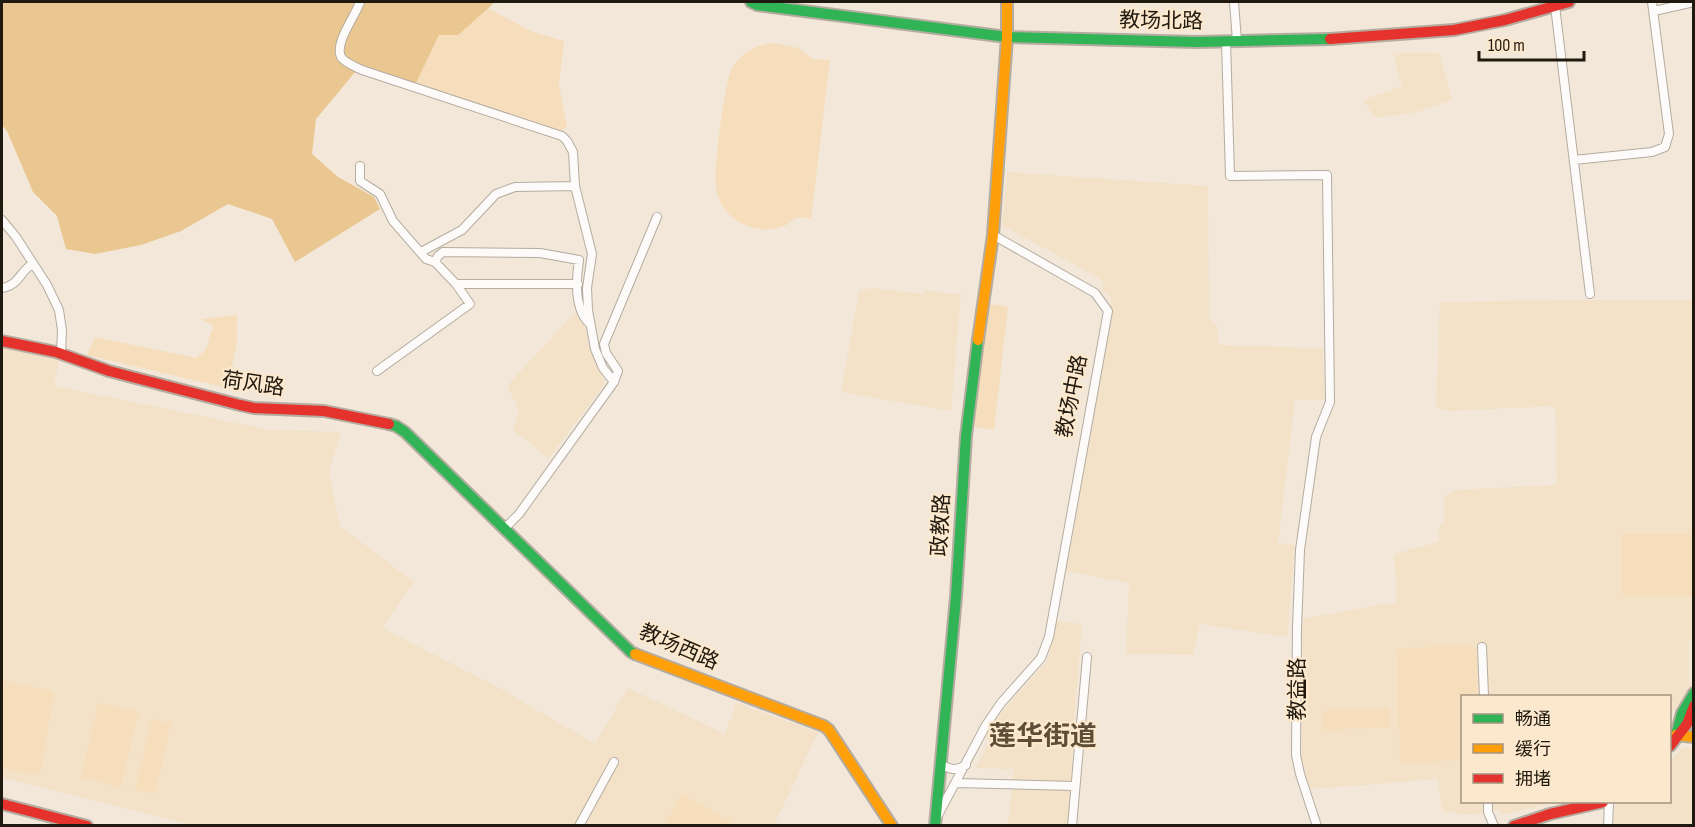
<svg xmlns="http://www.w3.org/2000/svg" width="1695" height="827" font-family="'Sofia Sans Condensed','Noto Sans SC',sans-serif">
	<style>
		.built { fill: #f3e1c8 }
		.green { fill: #f6debc }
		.forest { fill: #eac791 }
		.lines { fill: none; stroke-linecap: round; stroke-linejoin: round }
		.street-casing { stroke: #b4aca0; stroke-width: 10 }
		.fast-casing { stroke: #b4aca0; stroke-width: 14 }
		.slow-casing { stroke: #b4aca0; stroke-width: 14 }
		.jam-casing { stroke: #b4aca0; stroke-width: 14 }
		.street { stroke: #fdfbf9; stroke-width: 8 }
		.fast { stroke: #30b455; stroke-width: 10 }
		.slow { stroke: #ff9f0a; stroke-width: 10 }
		.jam { stroke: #e5322d; stroke-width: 10 }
		.labels { text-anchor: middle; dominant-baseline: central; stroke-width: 4.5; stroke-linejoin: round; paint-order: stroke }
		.street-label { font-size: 21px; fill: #20190f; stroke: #fce8cd }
		.district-label { font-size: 27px; font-weight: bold; fill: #5e4d37; stroke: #fce8cd }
	</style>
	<rect width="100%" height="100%" fill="#f2e7d8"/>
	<path class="built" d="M1393,53H1439L1452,100L1417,112L1375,118L1363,100L1402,86Z
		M1007,172L1208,186L1209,319L1217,325L1219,345L1323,348L1324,399L1295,400L1278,543L1295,545L1287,637L1200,624L1193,655L1126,654L1129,583L1066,571L1111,312V296L1102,291L1104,281L1002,225Z
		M872,288L923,294L925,290L952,294L961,293L951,411L841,392L859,291Z
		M1575,300H1693L1694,638L1689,639V684L1692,685L1687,698L1681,705L1678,704L1670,717V696H1462V802H1556L1501,815L1498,809L1469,815L1442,811L1438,779L1311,789L1306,777L1302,759L1303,619L1384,604L1385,606L1397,602L1394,554L1439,542V526L1444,524V497L1454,490L1557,485L1555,406L1449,411L1436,407L1440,302Z
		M577,310L585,328L590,349L605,383L549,458L513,430L519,413L508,385Z
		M2,348L59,359L54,386L269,430L341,432L329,472L340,526L414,582L382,628L494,685L595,744L628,688L725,734L736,703L818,732L774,825H190L2,778Z
		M1057,621L1082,624L1073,733L1069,825H1008L1014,769L976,768L990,741L985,738L994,722L1018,693V706L1019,693L1047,661Z
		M1684,747L1693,749V825H1614L1615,805L1620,802H1670V761Z"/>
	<path class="green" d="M487,8L533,32L564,41L559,85L567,127L560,132L524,121L416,83L439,35L458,34Z
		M774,43L798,48L813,59L830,60L811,219C807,218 801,216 797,218C793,219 790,223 786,225C773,231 758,231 745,225C729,218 718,204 716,187C713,171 725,81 732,68C741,53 757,44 774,43Z
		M986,303L1008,307L994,430L971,426Z
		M237,315V343L227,388L87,355L95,337L196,358C213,346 205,342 214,326L201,319Z
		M1621,534H1693V596H1622Z
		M1469,644L1476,649L1478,696H1462V760L1400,763L1397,649Z
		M2,681L54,691L40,775L2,769Z
		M98,703L138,712L121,787L81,777Z
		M1389,708L1390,727L1323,730L1322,711Z
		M152,719L171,723L155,794L135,790Z
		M682,794L732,822L729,825H664Z"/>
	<path class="forest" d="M2,2H495L458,35H439L416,83L361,65L316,119L312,154L338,177L374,197L380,209L295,262L272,219L228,204L181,231L141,245L95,254L66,249L57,216L33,192L7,131L2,125Z"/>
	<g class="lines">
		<defs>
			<path id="street" d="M360,2C356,15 334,43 341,57C345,63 356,67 362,70L562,136L567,141L573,152L575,186L592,254L587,288L588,310L595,349L603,368L614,382
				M1234,2L1237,41
				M1555,6L1590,294
				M1654,11L1694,2
				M1226,41L1230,176L1327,175L1330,402L1316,437L1300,550L1297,628L1296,755L1300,774L1317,826
				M1574,160L1652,152L1665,147L1669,134L1652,2
				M360,166V181L380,194L393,221L426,259L435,262L456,284L470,304L377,371
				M2,220L16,237L47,285L59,310L62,330L61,353
				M421,252L462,230L496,194L515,187L575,186
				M435,262L438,256L443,252L540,253L579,260C576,280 574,310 590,324
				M456,284H578
				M2,288C19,285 19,273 32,264
				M504,529L519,514L614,382L618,371L606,353L604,344L657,217
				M1482,647L1484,696
				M941,764C950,770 956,771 966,765
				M956,783L1075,786
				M1488,802V812L1494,826
				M938,815L986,725L1001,703L1041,658L1049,637L1108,311L1095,293L993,235
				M579,826L614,762
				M1072,826L1087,657
				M1608,826L1609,802"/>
			<path id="fast" d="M751,2L757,5L1007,37L1197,42L1330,39
				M389,424L396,426L405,432L631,652L635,654
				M1676,735L1682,713L1694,693
				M935,826L956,597L966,436L978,340"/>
			<path id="slow" d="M978,340L993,235L1007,37V2
				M635,654L824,726L829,730L892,826
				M1676,735L1694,737"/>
			<path id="jam" d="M1330,39L1454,30L1505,20L1569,2
				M2,341L56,352L109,371L240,405L254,408L324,411L389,424
				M1670,746L1687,724L1694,706
				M2,804L87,826
				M1514,826L1550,814L1603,802"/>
		</defs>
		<use href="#street" class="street-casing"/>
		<use href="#fast" class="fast-casing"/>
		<use href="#slow" class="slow-casing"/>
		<use href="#jam" class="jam-casing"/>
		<use href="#street" class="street"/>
		<use href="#fast" class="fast"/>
		<use href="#slow" class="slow"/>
		<use href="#jam" class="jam"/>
	</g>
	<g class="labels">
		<g class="street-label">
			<text transform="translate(1161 21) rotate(1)">教场北路</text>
			<text transform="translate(253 384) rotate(8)">荷风路</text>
			<text transform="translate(1072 396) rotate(-79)">教场中路</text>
			<text transform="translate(941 525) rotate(-87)">政教路</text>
			<text transform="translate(679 647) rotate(23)">教场西路</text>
			<text transform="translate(1297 689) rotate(-90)">教益路</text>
		</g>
		<g class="district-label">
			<text x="1043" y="737">莲华街道</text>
		</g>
	</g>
	<rect width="1695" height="827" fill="none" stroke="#20190f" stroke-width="6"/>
	<rect x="1461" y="695" width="210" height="108" fill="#fce8cd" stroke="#a49581" stroke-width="1.5"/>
	<rect x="1473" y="714" width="30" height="9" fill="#30b455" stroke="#a49581" stroke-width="1.5"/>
	<text x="1515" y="725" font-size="18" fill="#20190f">畅通</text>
	<rect x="1473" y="744" width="30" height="9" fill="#ff9f0a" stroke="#a49581" stroke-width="1.5"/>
	<text x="1515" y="755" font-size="18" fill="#20190f">缓行</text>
	<rect x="1473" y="774" width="30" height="9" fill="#e5322d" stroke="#a49581" stroke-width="1.5"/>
	<text x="1515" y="785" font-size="18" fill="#20190f">拥堵</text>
	<path d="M1479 51v9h105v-9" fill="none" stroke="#20190f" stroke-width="3"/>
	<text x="1488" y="51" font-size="18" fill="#20190f" stroke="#fce8cd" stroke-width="4.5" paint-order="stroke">100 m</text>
</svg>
